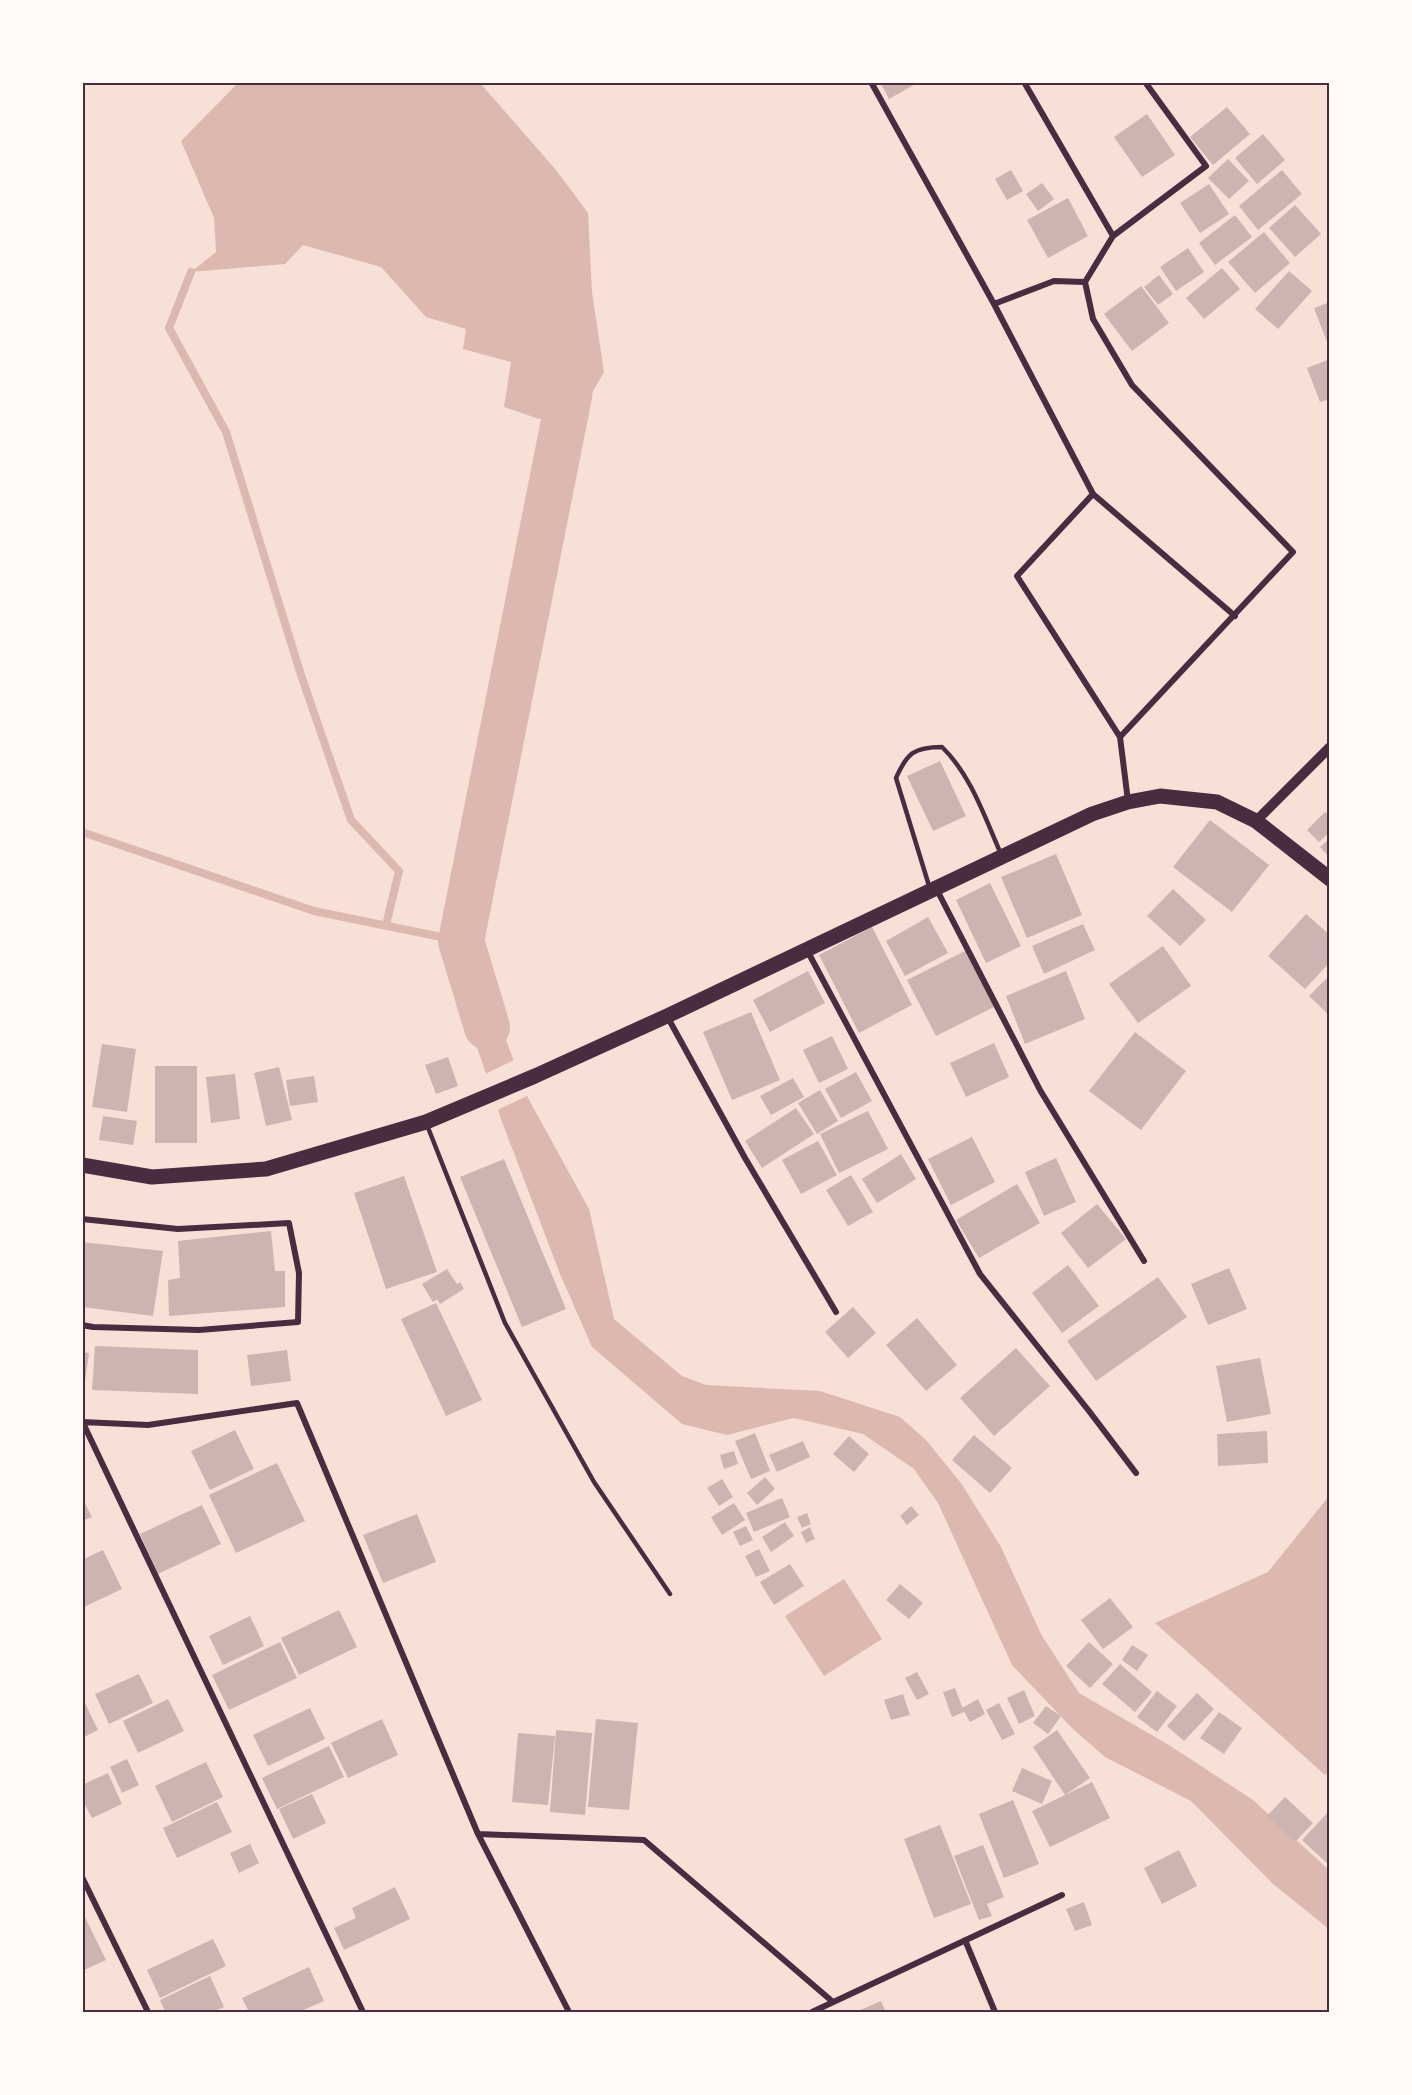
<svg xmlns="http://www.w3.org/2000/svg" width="1412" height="2095" font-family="Cabin,sans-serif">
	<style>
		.water { fill: #dcb8b0 }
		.pier { fill: #f7e1d7 }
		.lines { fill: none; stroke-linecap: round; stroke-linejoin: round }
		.stream { stroke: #dcb8b0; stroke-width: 8 }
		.river { stroke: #dcb8b0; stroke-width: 46 }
		.building { fill: #ccb4b1 }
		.service { stroke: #4a2c40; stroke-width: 4.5 }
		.minor { stroke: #4a2c40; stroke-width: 6 }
		.tertiary { stroke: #4a2c40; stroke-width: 10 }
		.primary { stroke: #4a2c40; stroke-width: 15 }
		.neatline { fill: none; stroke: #4a2c40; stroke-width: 2 }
	</style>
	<rect width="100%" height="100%" fill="#f7e1d7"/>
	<path class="water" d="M238,83H480L556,170L588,213L592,292L604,372L585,405L539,419L504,407L511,362L463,349L466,329L426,317L381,267L303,245L285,264L191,272L216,252L214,218L181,141Z
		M474,956L528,1098L589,1209L614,1319L682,1376L706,1385L820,1391L900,1417L926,1440L961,1483L1001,1547L1042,1636L1079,1693L1169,1745L1253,1800L1329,1870V1929L1273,1884L1191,1801L1105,1757L1072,1728L1012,1665L938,1503L914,1469L863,1434L794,1418L727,1435L682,1424L592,1347L560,1274L501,1119L458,990Z
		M1329,1496L1330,1770L1325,1775L1155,1623L1268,1572Z
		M844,1579L882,1639L824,1676L785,1616Z"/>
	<path class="pier" d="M516,1059L529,1095L495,1111L483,1075Z"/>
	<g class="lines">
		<path class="stream" d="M191,272L169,328L226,432L301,675L351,820L399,871L386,925
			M82,832L314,911L461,941"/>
		<path class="river" d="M487,1027L461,941L569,396L574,348"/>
	</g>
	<path class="building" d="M880,82H919L889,99Z
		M1227,107L1250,134L1213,165L1190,137Z
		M1147,114L1175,155L1142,177L1114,137Z
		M1263,134L1285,160L1257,184L1235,158Z
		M1228,159L1249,181L1229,199L1208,178Z
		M1011,170L1023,191L1007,200L995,179Z
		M1282,170L1302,194L1258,230L1239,206Z
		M1042,183L1054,199L1038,211L1026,194Z
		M1209,184L1229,214L1200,233L1180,203Z
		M1068,198L1088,236L1048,258L1027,220Z
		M1295,205L1321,234L1295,257L1269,228Z
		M1235,215L1252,237L1215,265L1199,243Z
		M1264,232L1290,263L1255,293L1228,262Z
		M1188,248L1204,272L1176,291L1160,267Z
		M1222,268L1240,289L1204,319L1186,298Z
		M1289,271L1312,291L1278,329L1255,309Z
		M1159,275L1173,294L1158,305L1144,287Z
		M1141,286L1169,323L1132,351L1104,314Z
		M1330,302V347H1329L1314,308Z
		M1330,359V399L1320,402L1307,368Z
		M940,761L966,816L933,831L907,776Z
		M1325,812L1330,816V832L1319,842L1307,830Z
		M1210,820L1269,865L1232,912L1173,867Z
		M1330,838V858L1320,847Z
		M1056,854L1082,915L1027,938L1001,877Z
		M990,883L1021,946L986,963L956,900Z
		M1173,889L1206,920L1180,946L1147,916Z
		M1306,914L1330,935V962L1305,989L1268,956Z
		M928,917L948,953L905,976L886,941Z
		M1083,924L1095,950L1044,974L1032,946Z
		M872,927L912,1005L859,1033L819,955Z
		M1163,946L1191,986L1138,1023L1109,984Z
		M965,951L994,1007L936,1036L907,980Z
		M808,971L825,1003L770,1032L753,1000Z
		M1066,971L1085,1019L1025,1044L1006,996Z
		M1330,975V1016L1309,996Z
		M751,1012L780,1080L732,1100L703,1032Z
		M1135,1032L1186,1071L1141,1130L1089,1091Z
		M832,1036L848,1069L819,1083L803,1050Z
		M994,1043L1009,1077L966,1097L950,1063Z
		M102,1044L136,1049L127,1112L92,1107Z
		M448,1057L458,1086L436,1094L425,1065Z
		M155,1066H197V1143H155Z
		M279,1067L292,1120L266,1126L254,1073Z
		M856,1072L872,1101L841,1118L825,1089Z
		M235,1074L240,1119L211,1123L206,1077Z
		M314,1076L318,1102L290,1106L286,1080Z
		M793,1078L804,1097L771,1115L760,1096Z
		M820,1090L838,1121L817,1134L798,1103Z
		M796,1108L814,1134L762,1168L745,1141Z
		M868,1111L888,1149L839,1173L820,1134Z
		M103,1116L137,1121L133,1145L99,1140Z
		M972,1137L995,1182L951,1205L928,1159Z
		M818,1141L837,1175L801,1194L782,1160Z
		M901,1154L916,1179L877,1203L862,1179Z
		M1056,1158L1076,1202L1044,1216L1025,1172Z
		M504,1159L566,1309L522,1327L460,1177Z
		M851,1175L873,1212L848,1226L826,1190Z
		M404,1176L437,1272L386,1289L354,1193Z
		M1017,1184L1040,1223L979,1258L956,1220Z
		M1097,1204L1126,1239L1088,1268L1061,1233Z
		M271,1231L275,1271H285V1307L169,1316L168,1280L180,1278L178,1241Z
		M82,1242L163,1251L153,1316L82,1307Z
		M1068,1265L1099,1306L1062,1333L1032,1293Z
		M1229,1268L1247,1309L1208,1325L1191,1284Z
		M447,1269L457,1284L460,1282L464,1289L440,1304L437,1299L433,1302L422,1284Z
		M1158,1277L1187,1317L1096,1381L1067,1341Z
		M436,1303L482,1400L446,1416L401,1319Z
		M853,1307L876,1333L848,1358L825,1332Z
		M917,1318L957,1365L926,1391L886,1345Z
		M95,1346L198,1350V1394L92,1390Z
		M1016,1348L1050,1386L994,1436L960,1398Z
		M287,1350L291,1381L251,1386L247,1355Z
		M82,1352L89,1353L84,1389H82Z
		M1260,1358L1271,1414L1227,1422L1216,1366Z
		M235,1430L254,1469L210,1490L191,1451Z
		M1267,1431L1268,1463L1218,1466L1217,1434Z
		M755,1433L770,1471L751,1479L735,1441Z
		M974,1435L1012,1468L990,1493L952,1460Z
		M849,1436L869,1454L854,1472L833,1454Z
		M803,1441L810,1457L777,1472L769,1455Z
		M734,1451L738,1464L724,1469L720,1455Z
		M277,1463L305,1521L236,1553L209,1495Z
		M765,1477L775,1489L757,1505L747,1493Z
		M722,1479L733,1497L719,1506L707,1488Z
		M82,1498L92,1517L82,1521Z
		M782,1498L790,1517L754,1532L746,1513Z
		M734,1503L745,1520L722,1535L711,1517Z
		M202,1505L221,1544L158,1574L140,1534Z
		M911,1506L919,1515L907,1525L900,1516Z
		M807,1513L811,1524L802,1528L797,1517Z
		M417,1514L436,1562L383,1583L363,1535Z
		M785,1522L794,1536L771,1552L762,1537Z
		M746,1526L753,1540L740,1546L733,1532Z
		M810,1527L815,1539L806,1543L801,1532Z
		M759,1549L770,1571L756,1577L745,1556Z
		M103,1550L122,1589L82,1608V1560Z
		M790,1564L804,1586L774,1605L760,1582Z
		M900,1584L923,1603L909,1619L886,1600Z
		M1110,1598L1133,1627L1103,1649L1081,1620Z
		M339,1610L357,1647L299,1675L281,1638Z
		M250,1616L264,1646L223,1665L209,1636Z
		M280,1642L297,1678L229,1710L212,1675Z
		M1089,1642L1113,1664L1090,1688L1066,1666Z
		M1132,1645L1148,1655L1137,1671L1122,1660Z
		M1120,1664L1152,1692L1135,1712L1102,1684Z
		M917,1672L929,1694L917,1700L905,1678Z
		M139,1674L153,1703L109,1724L95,1694Z
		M955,1688L964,1712L952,1717L943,1692Z
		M1024,1690L1035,1716L1019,1724L1007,1698Z
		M1157,1691L1177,1706L1157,1732L1137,1717Z
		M1197,1693L1214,1709L1184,1741L1167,1726Z
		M903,1694L910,1715L891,1720L884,1700Z
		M82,1697L98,1730L82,1738Z
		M168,1699L184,1731L138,1753L123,1721Z
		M978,1699L985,1714L970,1722L962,1708Z
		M999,1703L1015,1734L1002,1740L986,1710Z
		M1046,1706L1061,1716L1048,1734L1033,1723Z
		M310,1708L325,1739L268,1766L253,1735Z
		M1219,1712L1242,1728L1224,1754L1200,1738Z
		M382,1719L398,1755L348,1778L331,1743Z
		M596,1719L638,1723L629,1810L588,1807Z
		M556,1730L592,1733L585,1815L550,1812Z
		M1057,1730L1090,1778L1065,1795L1033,1747Z
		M518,1733L555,1736L548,1805L512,1802Z
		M329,1746L344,1777L277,1809L262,1778Z
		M127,1759L139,1785L122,1793L110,1767Z
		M206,1762L223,1797L172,1822L155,1786Z
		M1022,1768L1052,1781L1042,1804L1012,1791Z
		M108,1773L122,1804L92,1818L82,1799V1785Z
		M1092,1782L1110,1818L1050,1847L1032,1811Z
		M312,1794L326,1823L293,1839L279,1809Z
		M1285,1797L1313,1823L1295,1842L1267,1816Z
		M1013,1800L1039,1864L1004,1878L979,1814Z
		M217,1802L232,1832L177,1858L163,1828Z
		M1330,1810V1866L1302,1840Z
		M940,1825L971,1904L934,1918L904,1839Z
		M250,1844L259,1863L239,1873L230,1853Z
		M983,1845L1004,1897L987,1904L992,1916L979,1920L954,1856Z
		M1179,1850L1197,1886L1162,1904L1144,1868Z
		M395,1887L410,1919L344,1950L334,1928L356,1918L352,1908Z
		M1084,1902L1092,1925L1075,1931L1066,1909Z
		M82,1911L106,1960L82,1971Z
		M213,1939L226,1966L160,1998L147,1970Z
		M309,1967L324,2001L299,2012H249L242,1998Z
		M210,1976L224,2007L212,2012H165L160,2000Z
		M881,2001L886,2012H856Z"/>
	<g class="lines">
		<path class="service" d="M930,889L896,778C907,753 914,747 942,747C971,775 985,818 1001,854
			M427,1125L505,1323L594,1482L670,1594"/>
		<path class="minor" d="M871,82L994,304L1093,494L1235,616
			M1024,82L1113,236L1085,282L1093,319L1132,385L1293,552L1120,737
			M1113,236L1206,166L1145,82
			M994,304L1054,281L1085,282
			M1093,494L1017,576L1120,737L1128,801
			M937,890L1040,1090L1144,1261
			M808,952L980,1274L1089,1411L1136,1473
			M667,1016L745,1158L836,1312
			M82,1219L178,1229L289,1223L299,1273L298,1322L199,1330L93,1327L82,1325
			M82,1422L148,1425L297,1403L478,1834L569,2012
			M83,1423L363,2012
			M478,1834L644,1840L833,2002
			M82,1877L148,2012
			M965,1940L995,2012
			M812,2012L1062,1895"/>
		<path class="tertiary" d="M1256,821L1330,747"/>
		<path class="primary" d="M82,1165L152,1177L266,1169L426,1122L535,1076L667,1016L1092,814L1128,802L1160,796L1217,802L1256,821L1330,879"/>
	</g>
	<rect width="1412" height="2095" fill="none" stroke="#fffaf5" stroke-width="168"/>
	<rect x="84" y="84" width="1244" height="1927" class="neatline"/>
</svg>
